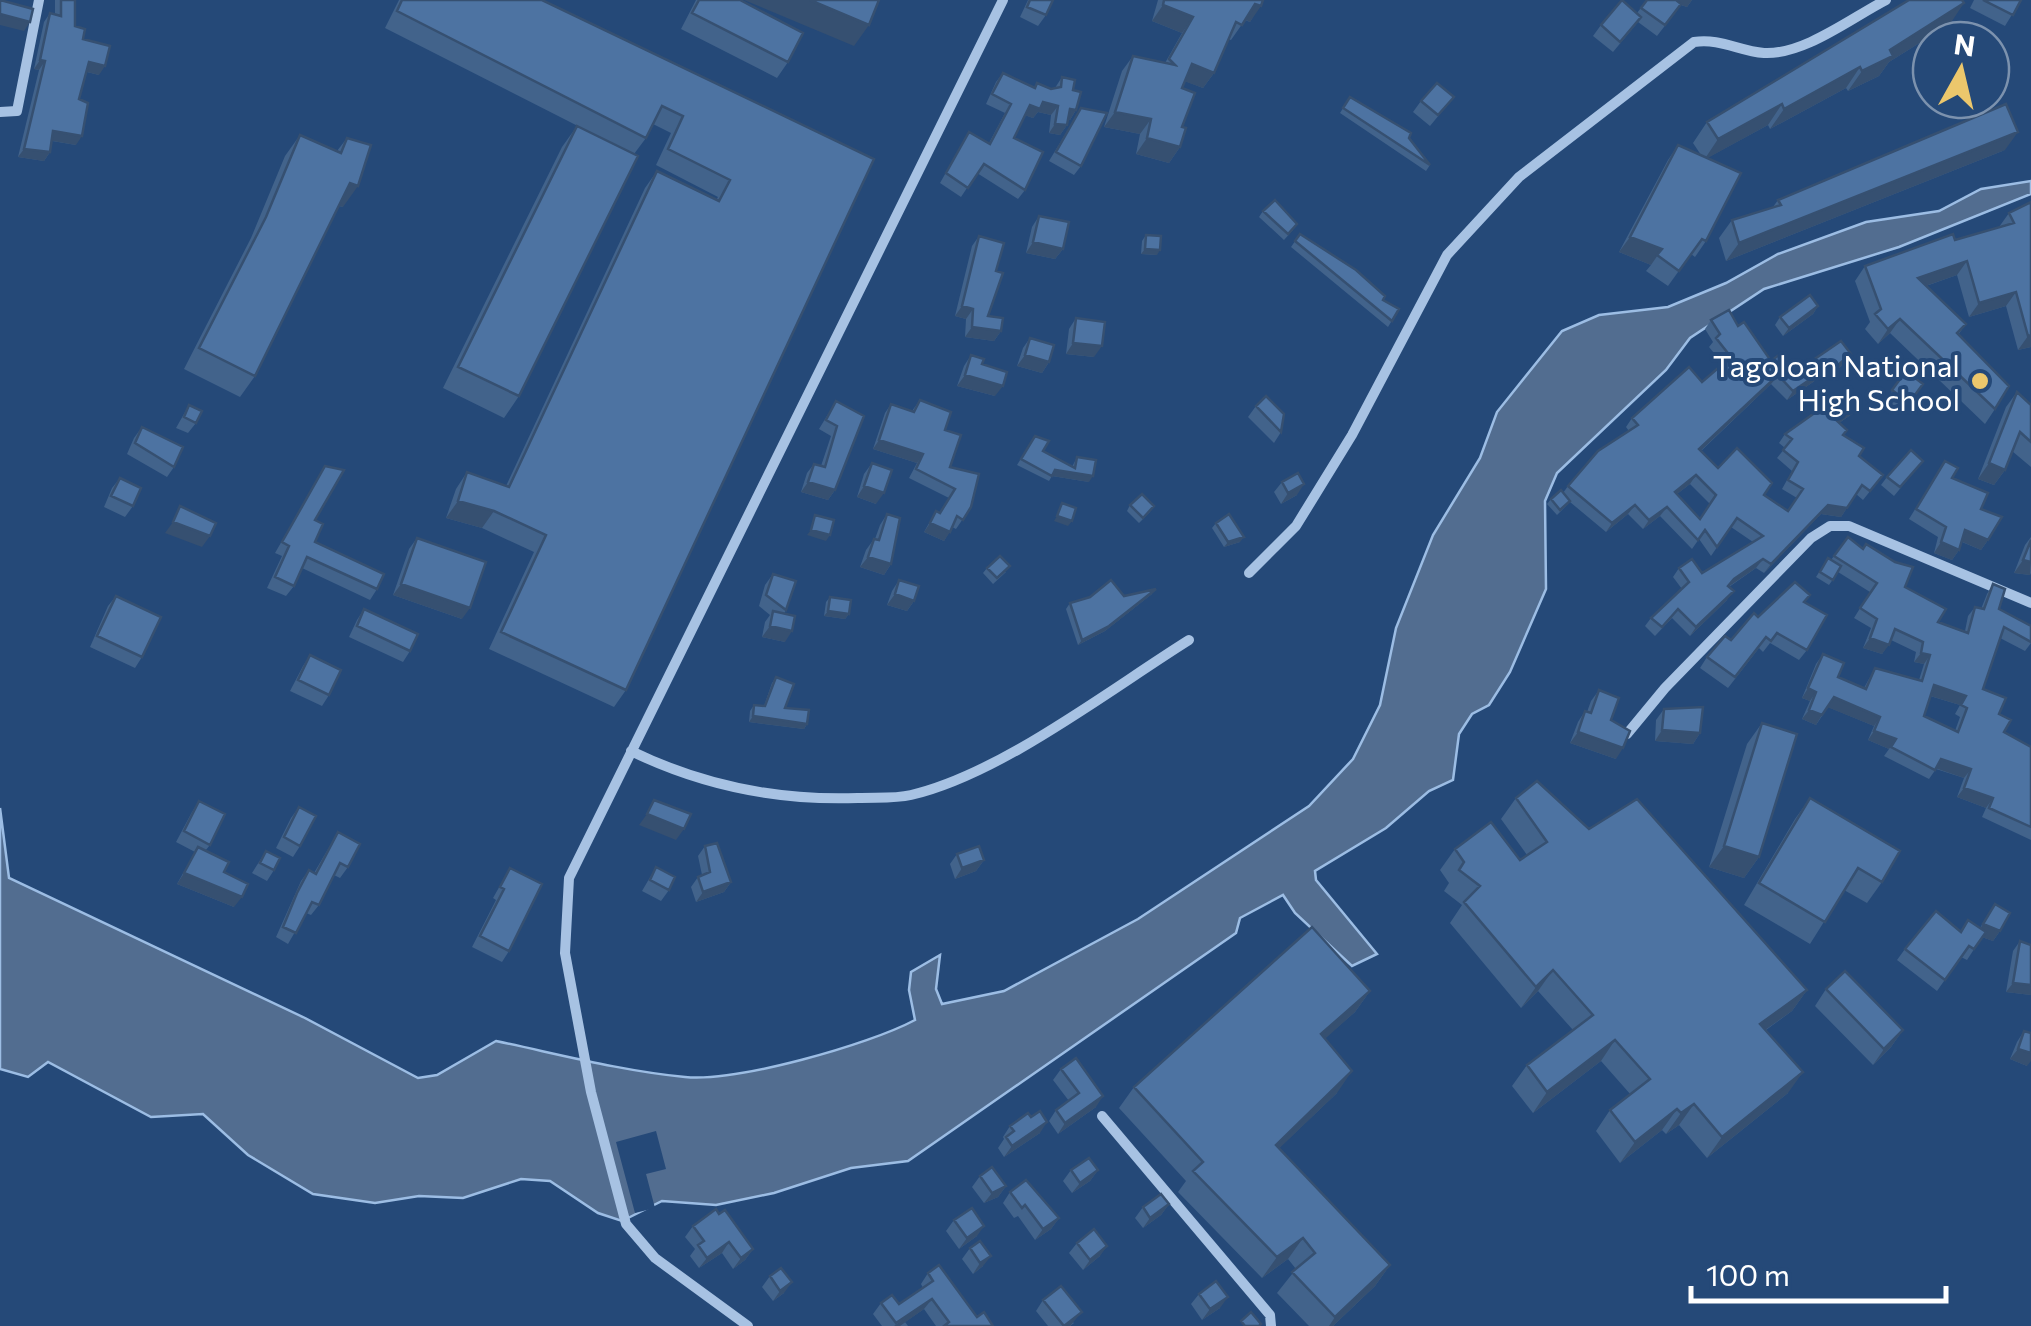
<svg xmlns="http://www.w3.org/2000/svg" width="2031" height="1326" font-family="Commissioner,sans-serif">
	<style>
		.water { fill: #526d90; stroke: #9cbde4; stroke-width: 2.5 }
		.pier { fill: #254978 }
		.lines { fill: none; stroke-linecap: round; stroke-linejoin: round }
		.minor { stroke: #a7c2e3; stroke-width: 10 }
		.wall { fill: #42638b; fill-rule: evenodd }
		.shaded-wall { fill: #365071 }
		.building { fill: #4d73a2; stroke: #365071; stroke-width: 2.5; fill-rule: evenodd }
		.poi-dot { fill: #ecc76c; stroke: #254978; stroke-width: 4 }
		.labels { text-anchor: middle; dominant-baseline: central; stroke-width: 8; stroke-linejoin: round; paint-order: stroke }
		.poi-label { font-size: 30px; fill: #fff; stroke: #254978; text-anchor: end }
	</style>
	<rect width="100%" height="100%" fill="#254978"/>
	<path class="water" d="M2031,181V194L1899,247L1764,289L1690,338L1666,370L1557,473L1545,501L1546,589L1510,672L1489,705L1472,714L1459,734L1453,780L1429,791L1386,828L1315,871L1316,880L1377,954L1352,966L1295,913L1283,895L1240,918L1236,933L908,1161L851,1168L774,1193L716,1205L662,1201L622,1221L598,1213L550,1181L521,1179L463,1198L419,1196L375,1203L313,1194L248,1155L203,1114L151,1117L48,1062L28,1077L0,1069V808L9,878L303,1017L418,1078L437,1075L496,1041C558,1054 622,1071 685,1077C737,1082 868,1045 915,1020L909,990L911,972L940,955L936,989L942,1004L1004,991L1138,919L1309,806L1353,759L1380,705L1396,628L1433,535L1480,458L1497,412L1562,331L1599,315L1668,307L1726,283L1778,254L1866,222L1939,211L1981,189Z"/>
	<path class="pier" d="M656,1131L666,1169L646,1174L655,1208L635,1213L616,1142Z"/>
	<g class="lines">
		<path class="minor" d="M0,112L17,111L39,0
			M1249,573L1296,526L1352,435L1447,255L1519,177L1694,42C1720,38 1739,51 1764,53C1804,55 1851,18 1886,0
			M1627,734L1665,688L1811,538L1830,526H1849L2031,603
			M631,751C703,786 777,801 858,798C875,797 894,799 911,795C1001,774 1109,690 1189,640
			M1102,1116L1270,1315L1271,1326
			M748,1326L655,1258L626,1224L591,1092L565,953L569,878L1003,0"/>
	</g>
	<path class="wall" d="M55,0H75V26L83,39L99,75L87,72L79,99L76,145L52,141L50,152L44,161L18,157L39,70L34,69L44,22L50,13L55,15Z
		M399,0H542L874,159L626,690L614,707L489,649L534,552L482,528L446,518L456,489L467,472L506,486L645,188L657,171L716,200L718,197L656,165L671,133L653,124L646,138L634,154L519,396L504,418L443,388L562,147L577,126L625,150L385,28Z
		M696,0H699L788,62L777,78L681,29Z
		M1028,0H1053L1046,15L1038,26L1020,17Z
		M1158,0H1263L1250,22L1245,20L1231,40L1228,39L1214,73L1203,88L1185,81L1182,88L1180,147L1169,163L1136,154L1140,134L1104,127L1122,71L1133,56L1165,63L1182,33L1152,21Z
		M1647,0H1692L1687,7L1681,5L1657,36L1638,22L1613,52L1593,36L1601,25L1637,13Z
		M1974,0H2021L2005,26L1970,8Z
		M1950,24L1889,62L1879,76L1848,91L1846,88L1770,129L1768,125L1707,158L1706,241L1695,257L1691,254L1668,286L1646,271L1651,265L1619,252L1668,160L1678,145L1701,155L1693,143L1707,122Z
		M1003,73L1034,88L1037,83L1051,89L1055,88L1062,77L1073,90L1076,110L1070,120L1068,119L1067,125L1060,135L1049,133L1051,115L1038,112L1033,118L1025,115L1014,138L1025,190L1018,199L977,173L961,197L940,183L969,132L989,143L1005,113L986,104L996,82Z
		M1350,97L1409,138L1430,165L1426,171L1340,113Z
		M1454,97L1430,126L1413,112L1421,101Z
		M1081,108V166L1074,175L1049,161Z
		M300,135L337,151L347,138L343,207L339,206L255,376L240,397L184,369L251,238L285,156Z
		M2005,150L1726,261L1719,238L1732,220L1773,207L1778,200Z
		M2031,202V347L2018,350L2006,306L1969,317L1957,275L1926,286L1966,324L1958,335L1995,409L1985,424L1890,333L1878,344L1865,329L1870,322L1855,281L1865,266L1999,227L2009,213Z
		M1263,211L1293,230L1284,240L1259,217Z
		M1039,216L1063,249L1055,259L1026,253L1032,227Z
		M1300,234L1383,300L1399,309L1388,327L1291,247Z
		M1146,235L1157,255L1141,254L1142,241Z
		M979,236L996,271L988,316L1001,331L994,341L965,337L966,319L955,316L972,246Z
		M1818,306L1813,314L1783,336L1775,325L1780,317Z
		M1076,318L1094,357L1066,354L1069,329Z
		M1711,320L1738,326L1771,361L1794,373L1851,354L1845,363L1832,374L1829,371L1787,400L1771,384L1701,451L1718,468L1764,495L1788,511L1797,498L1782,489L1792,471L1777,458L1785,448L1779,443L1785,434L1852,414L1839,423L1843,436L1859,456L1883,475L1863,500L1856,494L1841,517L1821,514L1764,573L1756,568L1729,587L1727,600L1690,636L1672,618L1655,636L1645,626L1651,618L1682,589L1673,577L1679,568L1702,573L1753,542L1731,527L1711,556L1699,539L1692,549L1660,516L1643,529L1628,514L1606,532L1570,502L1557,515L1547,504L1551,499L1563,493L1568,486L1629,431L1626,427L1632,418L1702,382L1723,364L1709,347L1713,342L1705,329ZM1690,484L1710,504L1700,519L1677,494Z
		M1030,338L1049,362L1042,373L1017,366L1023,348Z
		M971,355L982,364L995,396L957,386L964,366Z
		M1906,371L1923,384L1902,413L1885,401Z
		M2017,392L2031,405V467L2012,451L2005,470L1994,485L1978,479L2006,407Z
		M920,400L945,430L950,467L971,507L956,529L952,527L944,541L924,532L936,511L940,512L949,498L909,478L917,463L873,449L885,413L891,404L912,411Z
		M836,401L864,416L835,490L828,500L801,492L807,473L814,464L821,466L831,436L819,429Z
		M189,405L196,423L188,433L176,428Z
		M1256,406L1281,432L1274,443L1248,417Z
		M142,427L174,467L167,477L127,454L134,438Z
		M1035,436L1043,451L1072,467L1077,457L1089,482L1052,476L1049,481L1017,465Z
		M1923,461L1894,496L1881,485L1887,477Z
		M1945,461L1952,478L1981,509L1988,540L1981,550L1962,542L1959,550L1952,560L1934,553L1938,537L1909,519Z
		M872,463L876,504L857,497L864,474Z
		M325,466L315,520V542L377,589L370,600L302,568L294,586L286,596L267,588L282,556L275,553Z
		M120,478L133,506L125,517L104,507L112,488Z
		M1282,482L1297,495L1281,504L1274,492Z
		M1130,505L1150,512L1139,523L1127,511Z
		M887,514L891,564L884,575L860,567L866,550L874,539H875L880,525Z
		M1216,523L1240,542L1224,547L1212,528Z
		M1848,537L1905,587L1938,622L1965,631L1968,616L1975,607L1981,609L1987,594L1993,584L1999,609L2031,626V643L2025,651L2000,638L1983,689L1999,714L2004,732L2031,747V840L1982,817L1986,808L1957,797L1964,778L1936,769L1929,779L1884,756L1889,749L1868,740L1874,726L1828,707L1816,725L1802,719L1810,701L1802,698L1816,664L1823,654L1838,677L1864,688L1875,668L1919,680L1924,664L1914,662L1916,652L1891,640L1882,654L1863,648L1871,628L1854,618L1870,592L1838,572L1829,585L1816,577L1828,558L1831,560ZM1930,696L1960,705L1955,714L1960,717L1955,731L1924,716Z
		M2031,537V573L2030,575L2014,573L2025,545Z
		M417,538L462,619L393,595L409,549Z
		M987,568L1006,572L993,584L983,573Z
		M773,574L786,610L784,614L785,642L762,637L765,622L770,615L759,606L765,585Z
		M899,580L914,601L907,611L887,605L892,591Z
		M1152,594L1105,631L1078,645L1066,609L1070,603L1124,596Z
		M116,596L142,657L135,668L90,647L108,606Z
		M830,597L849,614L845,619L824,616L826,602Z
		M1805,602L1807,650L1799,660L1770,643L1763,652L1759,648L1728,688L1700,668L1707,657L1731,640L1758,617Z
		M364,609L410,651L403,662L349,637L357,620Z
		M310,655L329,695L322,706L290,691L303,666Z
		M776,677L785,708L807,724L804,729L749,722L750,711L754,705L764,706L772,683Z
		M1599,690L1611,720L1616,759L1570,743L1578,722L1585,711L1587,712L1591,701Z
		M1664,709L1700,733L1693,744L1655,741L1656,720Z
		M1762,723L1759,857L1744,878L1709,867L1747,744Z
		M1516,798L1589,829L1807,990L1792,1011L1766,1030L1788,1093L1707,1158L1679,1125L1666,1134L1662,1130L1620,1163L1596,1131L1610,1110L1631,1095L1601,1061L1533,1113L1512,1086L1527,1065L1573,1030L1538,991L1521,1008L1450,923L1462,905L1444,891L1449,883L1440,870L1455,849L1520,860L1527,855L1501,819Z
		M1810,798L1882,882L1867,903L1844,890L1810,944L1744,905L1795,819Z
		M199,801L210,845L205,851L224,872L234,907L177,884L195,852L176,842L192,812Z
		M299,807L300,846L293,857L276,848L291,818Z
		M338,832L348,867L340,878L334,875L319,905L311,915L306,913L288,944L276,937L301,881L309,870L314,873Z
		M705,846L731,882L724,892L696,902L691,887L698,877L702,875L698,856Z
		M266,851L274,870L267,881L252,873Z
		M957,854L984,860L976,871L955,879L950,864Z
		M656,867L669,890L661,901L642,891Z
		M510,868L509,951L502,962L472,947L496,900L493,898Z
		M1995,904L2000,931L1993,941L1982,937L1967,960L1961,957L1937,991L1897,960L1905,949L1960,932L1980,928Z
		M2020,941L2031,945V995L2006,992L2013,951Z
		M1826,989L1903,1030L1891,1047L1873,1065L1815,1006Z
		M1370,991L1355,1012L1325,1038L1337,1093L1279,1148L1390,1265L1375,1286L1333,1326H1309L1277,1293L1296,1269L1288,1259L1262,1278L1178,1192L1186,1181L1119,1108L1134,1087Z
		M2024,1031L2027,1066L2010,1059L2017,1042Z
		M1061,1069L1096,1107L1058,1134L1049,1121L1056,1110L1069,1101L1053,1080Z
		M1031,1117L1040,1133L1004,1157L998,1148L1004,1139L1003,1137L1010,1126Z
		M1071,1170H1098L1090,1181L1072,1193L1063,1181Z
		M980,1176L1006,1186L998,1197L984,1203L972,1187Z
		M1010,1192L1059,1218L1051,1229L1035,1240L1018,1216L1014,1218L1003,1203Z
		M1169,1204L1161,1215L1143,1228L1135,1218L1143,1207Z
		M954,1220L977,1236L959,1249L946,1231Z
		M693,1226L753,1249L745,1260L733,1269L722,1253L699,1268L690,1256L695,1249L685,1237Z
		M1077,1243L1100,1256L1083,1270L1069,1253Z
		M970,1248L983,1266L973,1274L962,1259Z
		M928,1273L977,1317L993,1326H936L924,1309L905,1322L908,1326H882L873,1314L881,1303L899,1304L923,1288L921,1284Z
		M770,1276L784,1293L773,1301L762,1287Z
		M1199,1294L1220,1308L1202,1320L1191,1304Z
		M1043,1300L1074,1323L1070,1326H1048L1036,1311Z"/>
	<path class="shaded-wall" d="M744,0H810L869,25L854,46Z
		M1673,0H1692L1687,7L1681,5L1657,36L1681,5Z
		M1964,3L1950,24L1889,62L1879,76L1848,91L1862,71L1890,50Z
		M1255,4L1261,6L1250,22L1244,19Z
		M1163,5L1193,17L1182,33L1152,21Z
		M0,14L30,22L24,31L0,25Z
		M40,60L45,61L39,70L34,69Z
		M89,62L105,66L99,75L83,71Z
		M1192,64L1214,73L1203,88L1181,80Z
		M1860,67L1846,88L1770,129L1784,109Z
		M1043,102L1058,106L1051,115L1038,112L1033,118L1024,115L1030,105Z
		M1782,104L1768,125L1704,160L1718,139Z
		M1070,109L1076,110L1070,120L1063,118Z
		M1115,112L1151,119L1140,134L1104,127Z
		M1055,124L1067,125L1060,135L1049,133Z
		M53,131L82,136L76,145L47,140Z
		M2018,132L2005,150L1726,261L1739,243Z
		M1147,138L1180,147L1169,163L1136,154Z
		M24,149L50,152L44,161L18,157Z
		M350,183L358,186L343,207L335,205Z
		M1630,237L1662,249L1651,265L1619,252Z
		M1033,242L1063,249L1055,259L1026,253Z
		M1145,249L1160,250L1157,255L1141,254Z
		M1967,261L1957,275L1908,292L1918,278Z
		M2016,292L2006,306L1969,317L1979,303Z
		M962,306L973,309L966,319L955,316Z
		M1818,306L1813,314L1783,336L1789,328Z
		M1900,319L1890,333L1878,344L1888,329Z
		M972,327L1001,331L994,341L965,337Z
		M2031,335V347L2018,350L2028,336Z
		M1073,343L1102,346L1094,357L1066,354Z
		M1851,354L1845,363L1832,374L1838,365Z
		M1025,355L1049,362L1042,373L1017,366Z
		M1836,362L1829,371L1787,400L1793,391Z
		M965,375L1003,386L995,396L957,386Z
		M1778,375L1771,384L1693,458L1699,449Z
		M1858,405L1852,414L1830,429L1836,420Z
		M879,440L923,454L917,463L873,449Z
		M1989,463L2005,470L1994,485L1978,479Z
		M1055,470L1093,476L1089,482L1052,476Z
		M1696,475L1690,484L1668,501L1675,492Z
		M808,482L835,490L828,500L801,492Z
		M1304,484L1297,495L1281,504L1288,493Z
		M864,486L884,493L876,504L857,497Z
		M458,501L494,511L482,528L446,518Z
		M1635,505L1628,514L1606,532L1612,523Z
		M1828,505L1847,508L1841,517L1821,514L1764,573L1771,564Z
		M1667,507L1660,516L1643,529L1649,520Z
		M1057,516L1072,521L1068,526L1054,521Z
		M173,522L210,536L202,547L165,533Z
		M930,523L950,532L944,541L924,532Z
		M811,530L830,535L826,541L807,535Z
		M1965,530L1988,540L1981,550L1958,540Z
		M1244,537L1240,542L1224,547L1228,542Z
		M1941,542L1959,550L1952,560L1934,553Z
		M868,557L891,564L884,575L860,567Z
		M1763,559L1756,568L1728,587L1734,579Z
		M2023,560L2031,562L2030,575L2014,573Z
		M401,584L470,608L462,619L393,595Z
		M1156,589L1152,594L1105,631L1078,645L1082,640Z
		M1734,591L1727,600L1690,636L1696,627Z
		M895,594L914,601L907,611L887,605Z
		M828,611L849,614L845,619L824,616Z
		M770,626L792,631L785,642L762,637Z
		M1870,638L1889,645L1882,654L1863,648Z
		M1921,653L1930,655L1924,664L1914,662Z
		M1934,685L1966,696L1960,705L1927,695Z
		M1808,688L1816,692L1810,701L1802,698Z
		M1834,697L1880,717L1874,726L1827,707Z
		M1809,710L1822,715L1816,725L1802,719Z
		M753,716L807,724L804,729L749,722Z
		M1662,730L1700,733L1693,744L1655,741Z
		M1874,731L1896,739L1889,749L1868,740Z
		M1578,732L1623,748L1616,759L1570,743Z
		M1941,759L1971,769L1964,778L1935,768Z
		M1964,788L1993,798L1986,808L1957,797Z
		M647,814L684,829L676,840L639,825Z
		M1724,846L1759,857L1744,878L1709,867Z
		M984,860L976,871L955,879L962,868Z
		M184,873L242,897L234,907L177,884Z
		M731,882L724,892L696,902L703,892Z
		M1983,924L2000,931L1993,941L1976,935Z
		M1553,970L1538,991L1521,1008L1536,987Z
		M2013,983L2031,985V995L2006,992Z
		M1807,990L1792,1011L1745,1044L1760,1024Z
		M1370,991L1355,1012L1307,1055L1321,1034Z
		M1903,1030L1891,1047L1873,1065L1884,1049Z
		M1615,1040L1601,1061L1533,1113L1547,1092Z
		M2018,1049L2031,1053V1061L2027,1066L2010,1059Z
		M1352,1071L1337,1093L1261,1166L1276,1145Z
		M1803,1072L1788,1093L1707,1158L1722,1137Z
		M1103,1096L1096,1107L1058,1134L1065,1123Z
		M1694,1104L1679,1125L1666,1134L1681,1113Z
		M1677,1109L1662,1130L1620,1163L1635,1142Z
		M1047,1122L1040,1133L1004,1157L1012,1146Z
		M1098,1170L1090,1181L1072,1193L1080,1183Z
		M1006,1186L998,1197L984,1203L992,1193Z
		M1169,1204L1161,1215L1143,1228L1150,1218Z
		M1059,1218L1051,1229L1035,1240L1043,1229Z
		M984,1226L977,1236L959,1249L967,1238Z
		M1303,1238L1288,1259L1262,1278L1277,1257Z
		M729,1242L722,1253L699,1268L707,1258Z
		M1107,1246L1100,1256L1083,1270L1090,1260Z
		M753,1249L745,1260L733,1269L741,1258Z
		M991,1256L983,1266L973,1274L980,1263Z
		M1390,1265L1375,1286L1333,1326H1329L1335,1317Z
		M792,1282L784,1293L773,1301L780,1291Z
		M1228,1297L1220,1308L1202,1320L1210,1309Z
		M932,1299L924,1309L900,1326H894Z
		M1082,1312L1070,1326H1064Z"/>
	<path class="building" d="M0,0L33,9L30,22L0,14Z
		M61,0H75V26L85,29L83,39L110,46L105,66L89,62L79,99L88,103L82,136L53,131L50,152L24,149L45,61L40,60L50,13L61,16Z
		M402,0H542L874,159L626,690L501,632L546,535L494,511L458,501L467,472L509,487L657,171L719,201L730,180L668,149L683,116L662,106L646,138L397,11Z
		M699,0H740L803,33L788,62L692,13Z
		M810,0H879L869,25Z
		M1030,0H1053L1046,15L1027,7Z
		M1164,0H1263L1261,6L1255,4L1242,25L1236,22L1214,73L1192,64L1182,88L1195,93L1182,127L1186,128L1180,147L1147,138L1151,119L1115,112L1133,56L1175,65L1169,59L1193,17L1163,5Z
		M1622,0L1641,17L1620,42L1601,25Z
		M1647,0H1676L1681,4L1665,25L1641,8Z
		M1909,0H1962L1964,3L1890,50L1893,56L1862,71L1860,67L1784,109L1782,104L1718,139L1707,122Z
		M1983,0H2021L2013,15Z
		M1003,73L1035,88L1037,83L1051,89L1061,87L1062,77L1075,80L1073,90L1081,92L1076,110L1070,109L1067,125L1055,124L1058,106L1043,102L1040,109L1030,105L1014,138L1043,152L1025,190L984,164L968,188L946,173L969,132L990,144L1011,104L992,94Z
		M1437,83L1454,97L1438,115L1421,101Z
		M1350,97L1411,133L1409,138L1430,165L1343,108Z
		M2006,104L2018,132L1739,243L1732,220L1781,205L1778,200Z
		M1081,108L1107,113L1081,166L1056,152Z
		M577,126L638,156L519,396L458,367Z
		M300,135L341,153L347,138L371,145L358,186L350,183L255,376L199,348L266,217Z
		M1678,145L1741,173L1706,241L1702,239L1679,271L1657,255L1662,249L1630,237Z
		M1275,200L1297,224L1288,234L1263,211Z
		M2031,202V335L2028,336L2016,292L1979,303L1967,261L1918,278L1966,324L1957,333L2009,386L1995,409L1900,319L1888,329L1875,314L1881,309L1865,266L1953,234L1955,240L2014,223L2009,213Z
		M1039,216L1069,222L1063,249L1033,242Z
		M1300,234L1356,270L1385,296L1383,300L1399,309L1392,321L1295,241Z
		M1146,235L1161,236L1160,250L1145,249Z
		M979,236L1004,243L996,271L1003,273L988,316L1003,318L1001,331L972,327L973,309L962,306Z
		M1810,295L1818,306L1789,328L1780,317Z
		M1729,310L1738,326L1744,322L1771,361L1779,355L1794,373L1841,341L1851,354L1838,365L1836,362L1793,391L1778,375L1699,449L1718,468L1737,448L1772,483L1764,495L1788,511L1803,489L1788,480L1798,462L1783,450L1792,439L1785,434L1847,390L1858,405L1836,420L1847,430L1843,435L1864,448L1859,456L1883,475L1870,491L1862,485L1847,508L1828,505L1771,564L1763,559L1734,579L1728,586L1734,591L1696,627L1678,609L1662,627L1651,618L1689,582L1679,568L1692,559L1702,573L1763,536L1737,518L1717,547L1705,530L1698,540L1667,507L1649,520L1635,505L1612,523L1568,486L1598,451L1638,425L1632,418L1689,367L1702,382L1731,357L1716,338L1720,334L1711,320ZM1696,475L1716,495L1700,519L1675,492Z
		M1076,318L1105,322L1102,346L1073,343Z
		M1030,338L1054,345L1049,362L1025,355Z
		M971,355L984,359L982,364L1007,372L1003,386L965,375Z
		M1906,371L1923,384L1909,403L1892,390Z
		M2017,392L2031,405V442L2020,432L2005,470L1989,463Z
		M1266,396L1284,414L1281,432L1256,406Z
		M920,400L951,412L945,430L961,435L950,467L979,474L971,507L963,520L957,516L950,532L930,523L936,511L940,513L955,489L916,469L923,454L879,440L891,404L914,412Z
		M836,401L864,416L835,490L808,482L814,464L825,467L837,426L826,420Z
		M189,405L202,411L196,423L184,417Z
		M142,427L183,447L174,467L135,443Z
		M1035,436L1049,441L1043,451L1075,468L1077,457L1096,460L1093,476L1055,470L1052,476L1021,459Z
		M1911,450L1923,461L1900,487L1887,477Z
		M1945,461L1958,468L1952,478L1988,493L1981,509L2002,517L1988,540L1965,530L1959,550L1941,542L1946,527L1916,509Z
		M872,463L892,470L884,493L864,486Z
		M325,466L344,470L315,520L323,524L315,542L384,574L377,589L307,557L294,586L275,577L289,546L282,542Z
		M1298,473L1304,484L1288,493L1282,482Z
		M120,478L141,488L133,506L111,496Z
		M1561,490L1570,501L1560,510L1551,499Z
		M1142,494L1154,506L1143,518L1130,505Z
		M1062,503L1076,508L1072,521L1057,516Z
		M180,506L216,523L210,536L173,522Z
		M887,514L900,518L891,564L868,557L874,539L879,540Z
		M1229,514L1244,537L1228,542L1216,523Z
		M815,515L834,520L830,535L811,530Z
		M1848,537L1863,549L1866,544L1895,562L1913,567L1905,587L1946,609L1938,622L1968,633L1975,607L1984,609L1993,584L2005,589L1999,609L2031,626V642L2004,627L1983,689L2006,698L1999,714L2011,720L2004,732L2031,747V827L1989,808L1993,798L1964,788L1971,769L1941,759L1935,770L1891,747L1896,739L1874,731L1880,717L1834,697L1822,715L1809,710L1816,692L1808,688L1823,654L1844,663L1838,677L1866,689L1875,668L1922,681L1930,655L1921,653L1923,642L1895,629L1889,645L1870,638L1877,619L1860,608L1877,583L1834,556ZM1934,685L1966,696L1961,705L1967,708L1958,732L1924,716Z
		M417,538L486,562L470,608L401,584Z
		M2031,540V562L2023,560Z
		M1000,556L1010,566L997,578L987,568Z
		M1828,558L1841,566L1833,580L1820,572Z
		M773,574L796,581L786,610L766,595Z
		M899,580L919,586L914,601L895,594Z
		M1111,580L1124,596L1156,589L1109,626L1082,640L1070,603L1090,597Z
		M1795,582L1810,595L1804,602L1827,615L1807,650L1777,633L1771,641L1766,637L1735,677L1707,657L1725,636L1731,640L1754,613L1758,617Z
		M116,596L161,617L142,657L97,636Z
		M830,597L851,600L849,614L828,611Z
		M364,609L418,634L410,651L357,626Z
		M773,611L795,616L792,631L770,626Z
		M310,655L341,670L329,695L298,680Z
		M776,677L794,684L785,708L809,710L807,724L753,716L754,705L765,706Z
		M1599,690L1619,698L1611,720L1630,731L1623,748L1578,732L1585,711L1591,713Z
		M1703,707L1700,733L1662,730L1664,709Z
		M1762,723L1797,734L1759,857L1724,846Z
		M1537,781L1589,829L1637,799L1807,990L1760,1024L1803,1072L1722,1137L1694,1104L1681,1113L1677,1109L1635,1142L1610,1110L1650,1079L1615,1040L1547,1092L1527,1065L1593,1015L1553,970L1536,987L1464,902L1480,886L1459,870L1464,862L1455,849L1491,822L1520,860L1547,842L1516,798Z
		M1810,798L1900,851L1882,882L1858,868L1825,922L1759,883Z
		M654,800L691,814L684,829L647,814Z
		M199,801L225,814L210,845L184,831Z
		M299,807L316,816L300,846L284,837Z
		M338,832L360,844L348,867L340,863L319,905L312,902L296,933L283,927L297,893L309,870L316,874Z
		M717,843L731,882L703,892L698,877L710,872L705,846Z
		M979,846L984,860L962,868L957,854Z
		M198,847L229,862L224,872L248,884L242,897L184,873Z
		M266,851L280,858L274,870L260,863Z
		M656,867L675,877L669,890L650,880Z
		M510,868L542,884L509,951L480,936L504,889L500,887Z
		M1995,904L2010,913L2000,931L1983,924Z
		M1936,911L1961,932L1968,920L1986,932L1974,949L1969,946L1945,980L1905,949Z
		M1312,927L1370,991L1321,1034L1352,1071L1276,1145L1390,1265L1335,1317L1292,1272L1315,1253L1303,1238L1277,1257L1193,1171L1203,1162L1134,1087Z
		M2020,941L2031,945V985L2013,983Z
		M1845,971L1903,1030L1884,1049L1826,989Z
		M2024,1031L2031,1033V1053L2018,1049Z
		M1076,1058L1103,1096L1065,1123L1056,1110L1079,1093L1061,1069Z
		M1040,1111L1047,1122L1012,1146L1006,1137L1014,1131L1010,1126L1028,1113L1031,1117Z
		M1089,1158L1098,1170L1080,1183L1071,1170Z
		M992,1167L1006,1186L992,1193L980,1176Z
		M1026,1180L1059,1218L1043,1229L1025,1205L1022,1208L1010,1192Z
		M1161,1194L1169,1204L1150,1218L1143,1207Z
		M972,1208L984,1226L967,1238L954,1220Z
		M716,1209L719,1214L725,1210L753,1249L741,1258L729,1242L707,1258L698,1245L704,1241L693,1226Z
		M1094,1229L1107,1246L1090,1260L1077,1243Z
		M980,1241L991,1256L980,1263L970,1248Z
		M939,1265L977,1317L984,1312L993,1326H944L949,1322L932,1299L896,1323L881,1303L892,1295L899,1304L933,1281L928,1273Z
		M781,1268L792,1282L780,1291L770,1276Z
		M1216,1281L1228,1297L1210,1309L1199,1294Z
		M1061,1286L1082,1312L1064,1326L1043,1300Z
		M1251,1312L1261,1324L1259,1326H1245L1241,1321Z"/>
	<circle class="poi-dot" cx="1980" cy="381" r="10"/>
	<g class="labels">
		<g class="poi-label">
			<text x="1960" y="364">Tagoloan National<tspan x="1960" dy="34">High School</tspan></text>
		</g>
	</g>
	<g transform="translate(1961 70) rotate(8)"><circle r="48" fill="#254978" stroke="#7c92ae" stroke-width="2.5"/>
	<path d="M0-8L18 38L0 25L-18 38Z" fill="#ecc76c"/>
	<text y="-15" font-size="28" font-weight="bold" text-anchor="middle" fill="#ffffff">N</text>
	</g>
	<path d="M1691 1286v15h255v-15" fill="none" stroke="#ffffff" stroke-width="5"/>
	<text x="1706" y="1286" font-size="30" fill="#ffffff" stroke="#254978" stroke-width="8" paint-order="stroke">100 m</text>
</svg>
